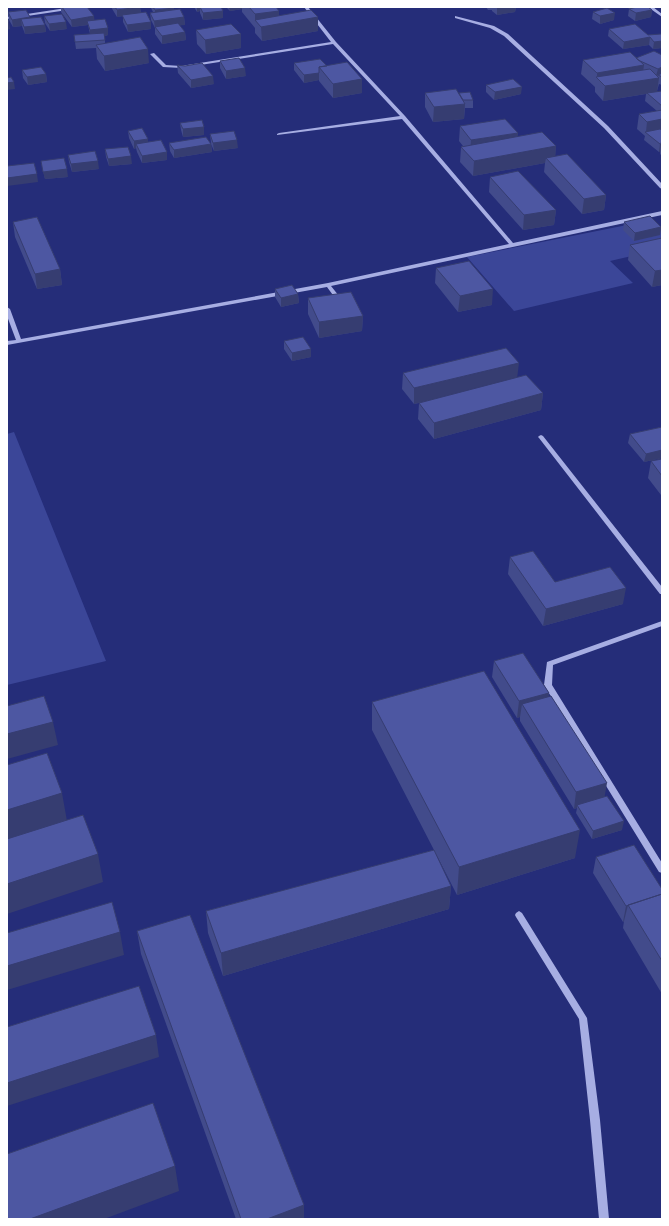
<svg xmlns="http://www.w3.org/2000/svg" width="669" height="1226" font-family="'Fira Sans',sans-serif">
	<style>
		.green { fill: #3b4698 }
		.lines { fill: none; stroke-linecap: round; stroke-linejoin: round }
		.minor { fill: #a7aee3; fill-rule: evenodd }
		.wall { fill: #424b8b }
		.shaded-wall { fill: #363d71 }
		.building { fill: #4d57a2; stroke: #363d71 }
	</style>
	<rect width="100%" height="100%" fill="#252d79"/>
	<path class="green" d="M652,220L662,232V249L610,261L633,283L514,311L467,257Z
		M14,432L106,661L7,685V434Z"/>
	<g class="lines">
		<path class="minor" d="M73,7H83L81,8L7,19V17Z
			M304,7H308L336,42L405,116L513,243L662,211V215L331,286L343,301L340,303L338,302L327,287L7,345V341L16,340L7,316V307L10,309L21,339L328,283L509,244L402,119L277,135V134L279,133L400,116L333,44L181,68L163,67L150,54L154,53L166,65L181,66L331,42Z
			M648,7H653L662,14V17Z
			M455,16L494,26L508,34L608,126L662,184V189L660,188L604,128L504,36L490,28L455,18Z
			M541,435L543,436L662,587V594H660L539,438L538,437L539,436Z
			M662,621V626L553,665L552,685L662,863V873L659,872L544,685L547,662Z
			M519,911L522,913L587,1018L600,1120L609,1219H599L590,1120L579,1019L516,917L515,915L516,913Z"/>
	</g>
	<path class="wall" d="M61,7H87L94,20L108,28V35L105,36V43L149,63L105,71L97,59L96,48L76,49L75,42L90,34L88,25L72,27L61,12Z
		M111,7H140L141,13L151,29L128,32L123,22V16L117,17Z
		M146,7H174V10L184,17L185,25H179L185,32L186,40L162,44L155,34V28L151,20L150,13L153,12L151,8H147Z
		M194,7H221L223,11V18L203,20L200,13V11L197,12Z
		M226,7H276L279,16L318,17V31L262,41L255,33V28L242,12V9L230,11Z
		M486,7H516L515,12L497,15L492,11V10H488Z
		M628,7H648L652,10L651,17L635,21L628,16L629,9Z
		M8,12L30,18L45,25L46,32L25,34L22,26L13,27L9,20Z
		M593,12L614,20L600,24L592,19Z
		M44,16L67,29L50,31L45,23Z
		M609,29L648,35H662V48L653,49L649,45L623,49L608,36Z
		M196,30L241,34V48L206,54L197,44Z
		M662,55V85L659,84L657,91H662V156L660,154V152H659L644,140L645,136L637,129L639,114L657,111L645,101L646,94L603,101L595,92V87L581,74L583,60L636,58Z
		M220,61L246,76L226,79L220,68Z
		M294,63L327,66L362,93L333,98L319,81V80L304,83L294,70Z
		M177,65L214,84L191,88L178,73Z
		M22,70L46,74L47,82L28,85L23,78Z
		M486,85L521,94L494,100L486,92Z
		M425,93L459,94L473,100V108H465L464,119L433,122L425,107Z
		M180,123L204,127V135L183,137L181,130Z
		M460,126L518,133L517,137L556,146L555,156L606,195L604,210L582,214L544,172L545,163L473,176L460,162L461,147L463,146L459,141Z
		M128,131L148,139V142L167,152V160L142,163L137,152L136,148L134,149L129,138Z
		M210,134L238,148L214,151L211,144L212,152L174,158L170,151L169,143H211Z
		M105,149L132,164L109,166L106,157Z
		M68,155L99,169L72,172L69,162Z
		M41,161L68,177L45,179Z
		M490,177L556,210L554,225L523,230L489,192Z
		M13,222L60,269L62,285L37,289L15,237Z
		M624,222L661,227L660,235L634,241L623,230Z
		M662,238V285L652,287L628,260L630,245Z
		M436,268L492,305L458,312L435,283Z
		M275,289L298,294L299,303L281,307L275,297Z
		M308,298L363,316L362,331L319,338L308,314Z
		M284,341L311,357L292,361L284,349Z
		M403,373L517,377L543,393L541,410L434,439L418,419L419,403L414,404L402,389Z
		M662,427V458L644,462L628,443L630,434Z
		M662,459V495H661L648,478L651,461Z
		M510,557L555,582L623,604L543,626L508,574Z
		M494,661L549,693L548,697L604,796L622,830L592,839L576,813L577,808L574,809L520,721V717L517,718L492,677Z
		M372,702L575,858L457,895L435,852L451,886L449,909L223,976L208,933L206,911L434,850L372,730Z
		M596,857L662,889V994L623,928L624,921L623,922L593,873Z
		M137,931L304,1205V1219H236L141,954Z"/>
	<path class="shaded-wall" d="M140,7L141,14L122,15L123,16L117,17V10Z
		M197,7H200V11L197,12Z
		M229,7H242V9L230,11Z
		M504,7H516L515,12L497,15V8Z
		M174,8L175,15L155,17V10Z
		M652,10L651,17L635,21L636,13Z
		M223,11V18L203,20V13Z
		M279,11V24L318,17V31L262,41L261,27L255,20V14Z
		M615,13L614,20L600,24V16Z
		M94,16L95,24L87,21L88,25L72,27L71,20Z
		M30,17L31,24L21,19L22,26L13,27L12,20Z
		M184,17L185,25L155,28L154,21Z
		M7,22H9L10,29L7,30Z
		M66,22L67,29L50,31L49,24Z
		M151,22V29L128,32L127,25Z
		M45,25L46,32L25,34L24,27Z
		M108,28V35L105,36V48V40L90,37V30Z
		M185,32L186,40L162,44V36Z
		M241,34V48L206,54L205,40Z
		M650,37L649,45L623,49L624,42Z
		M662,41V48L653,49L654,42Z
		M148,49L149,63L105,71L104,56Z
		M644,65L642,79L597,78V73Z
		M662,67V74L656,76L658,69Z
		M245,68L246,76L226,79V71Z
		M319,73V80L304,83V75Z
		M46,74L47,82L28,85L27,77Z
		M213,76L214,84L191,88V80Z
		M659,78L657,92L603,101L605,86Z
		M362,79V93L333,98V84Z
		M14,82L15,89L7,90V83Z
		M522,87L521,94L494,100L495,92Z
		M465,104L464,119L433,122L434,107Z
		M662,119V133L646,132L647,122Z
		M204,127V135L183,137V129Z
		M518,133L516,147L470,155L471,140Z
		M148,139V147L136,144V148L134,149V141Z
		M237,140L238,148L214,151L213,143Z
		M211,144L212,152L174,158V150Z
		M660,144H661L660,152H659Z
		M556,146L555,161L546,158L545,163L473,176L474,161Z
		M167,152V160L142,163V156Z
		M131,156L132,164L109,166L108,159Z
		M98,161L99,169L72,172L71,164Z
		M67,169L68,177L45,179L43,172Z
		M37,174L38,182L7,186V178Z
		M606,195L604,210L582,214L584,199Z
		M556,210L554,225L523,230L524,215Z
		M661,227L660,235L634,241L635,233Z
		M60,269L62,285L37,289L35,274Z
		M662,270V285L652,287L655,271Z
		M493,289L492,305L458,312L460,296Z
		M298,294L299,303L281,307V298Z
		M363,316L362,331L319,338V322Z
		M311,349V357L292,361V353Z
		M519,363L517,379L414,404V388Z
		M543,393L541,410L434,439V423Z
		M662,450V458L644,462L646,454Z
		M626,588L623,604L543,626L546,609Z
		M549,693L546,710L522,704L520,717L517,718L519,701Z
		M53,722L58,745L7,759V734Z
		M607,783L604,800L577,805V808L574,809L576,792Z
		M62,793L67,821L7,840V810Z
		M624,821L622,830L592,839L593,831Z
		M580,830L575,858L457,895L459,867Z
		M98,854L103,882L7,914V884Z
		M451,886L449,909L223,976L221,953Z
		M628,905L624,921L623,922L626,906Z
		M120,932L124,955L7,990V966Z
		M156,1035L159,1057L7,1106V1083Z
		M175,1166L179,1191L104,1219H30Z
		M304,1205V1219H267Z"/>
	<path class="building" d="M62,7H87L94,16L71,20Z
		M115,7H139L117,10Z
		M153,7H174V8L155,10Z
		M200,7H221L223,11L203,13Z
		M249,7H276L279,11L255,14Z
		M637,7H648L652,10L636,13L629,9Z
		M607,8L615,13L600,16L593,12Z
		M180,9L184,17L154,21L150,13Z
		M26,10L30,17L12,20L8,12Z
		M311,10L318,17L261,27L255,20Z
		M146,12L151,22L127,25L122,15Z
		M62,14L66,22L49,24L44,16Z
		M7,17L9,22H7Z
		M41,17L45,25L24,27L21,19Z
		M105,19L108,28L90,30L87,21Z
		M178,23L185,32L162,36L155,27Z
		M231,24L241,34L205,40L196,30Z
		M635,24L648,35L661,34L662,35V41L654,42L650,37L624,42L609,29Z
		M104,33L105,40L75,42L74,35Z
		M140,37L148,49L104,56L96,45Z
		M654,51L662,55V67L658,69L638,60L636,58Z
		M630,52L644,65L597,73L583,60Z
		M239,58L245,68L226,71L220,61Z
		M320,59L327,66L319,67V73L304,75L294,63Z
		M347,62L362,79L333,84L319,67Z
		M202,63L213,76L191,80L177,65L185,66Z
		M41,67L46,74L27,77L22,70Z
		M650,69L659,78L605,86L596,77Z
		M662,73V77L658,75Z
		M11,77L14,82L7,83V78Z
		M513,79L522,87L495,92L486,85Z
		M456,89L465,104L434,107L425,93Z
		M662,91V106L647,93Z
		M470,92L473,100H463L459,93Z
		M662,110V119L647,122L639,114Z
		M505,119L518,133L471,140L460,126Z
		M202,120L204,127L183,129L180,123Z
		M142,128L148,139L134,141L128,131Z
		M660,129L662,130V139L661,144H660L645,132Z
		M234,131L237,140L213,143L210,134Z
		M542,132L556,146L474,161L461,147Z
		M206,137L211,144L174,150L169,143Z
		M161,140L167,152L142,156L136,144Z
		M128,147L131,156L108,159L105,149Z
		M95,151L98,161L71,164L68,155Z
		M567,154L606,195L584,199L546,158Z
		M64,158L67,169L43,172L41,161Z
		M34,163L37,174L7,178V166Z
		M518,171L556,210L524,215L490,177Z
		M650,216L661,227L635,233L624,222Z
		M37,217L60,269L35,274L13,222Z
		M662,238V270L655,271L630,245Z
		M469,261L493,289L460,296L436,268Z
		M292,285L298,294L281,298L275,289Z
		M351,292L363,316L319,322L308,298Z
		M303,337L311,349L292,353L284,341Z
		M506,348L519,363L414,388L403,373Z
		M526,375L543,393L434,423L419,403Z
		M662,427V450L646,454L630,434Z
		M662,459V476L651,461Z
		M533,551L555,582L610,567L626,588L546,609L510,557Z
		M523,653L549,693L519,701L494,661Z
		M484,671L580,830L459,867L372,702Z
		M44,696L53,722L7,734V706Z
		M551,696L607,783L576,792L522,704Z
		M47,753L62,793L7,810V765Z
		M607,796L624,821L593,831L577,805Z
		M83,815L98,854L7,884V839Z
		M634,845L662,889V894L626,906L596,857Z
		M434,850L451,886L221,953L206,911Z
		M662,894V961L628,905Z
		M112,902L120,932L7,966V933Z
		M190,915L304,1205L267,1219H241L137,931Z
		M139,986L156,1035L7,1083V1027Z
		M153,1103L175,1166L30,1219H7V1154Z"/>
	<rect width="669" height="1226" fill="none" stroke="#ffffff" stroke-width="16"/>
</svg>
